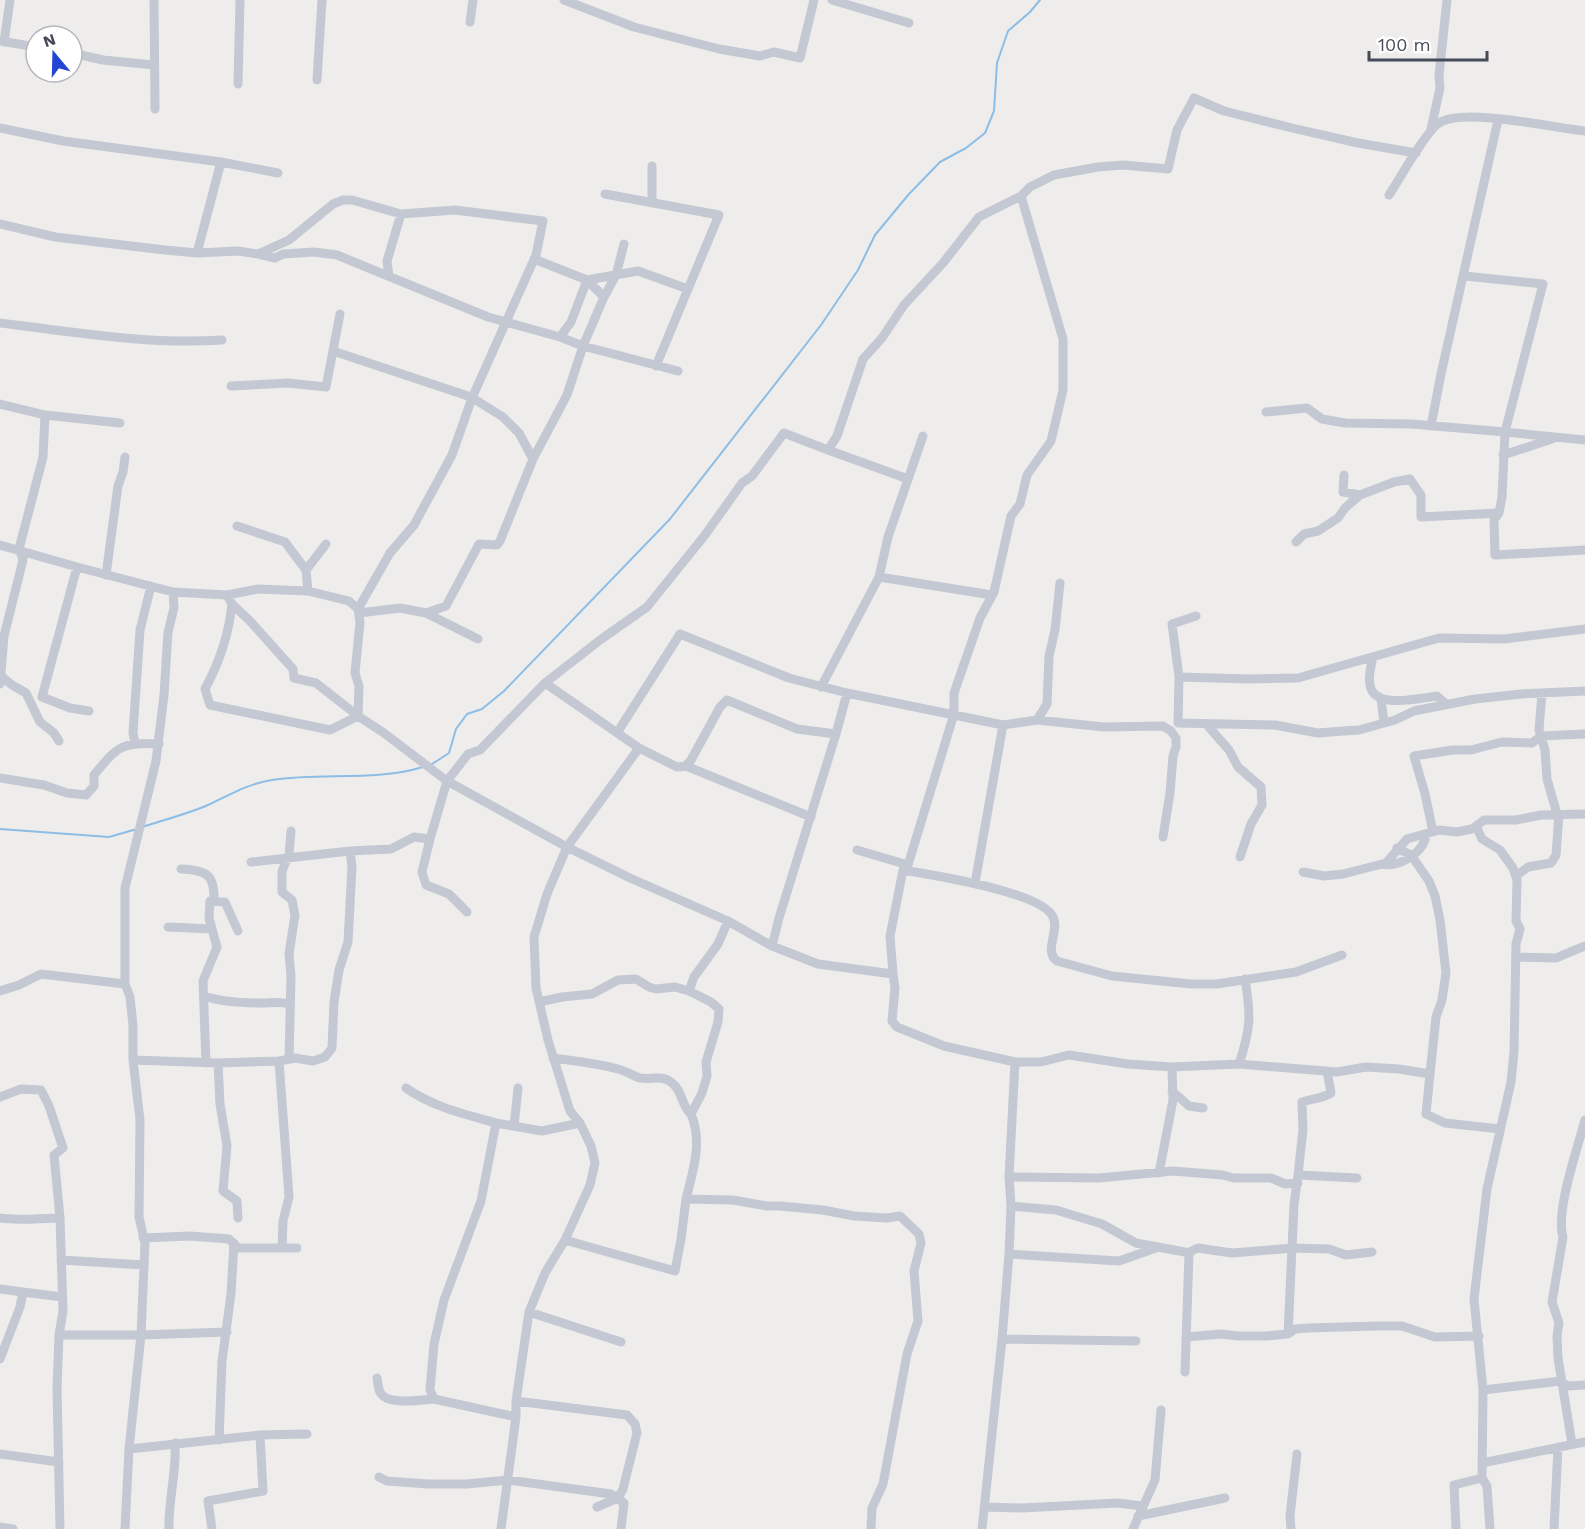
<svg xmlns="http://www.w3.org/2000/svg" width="1585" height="1529" font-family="'Work Sans',sans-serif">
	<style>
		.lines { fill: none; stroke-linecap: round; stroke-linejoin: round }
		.stream { stroke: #8cbde6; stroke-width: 2 }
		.minor { stroke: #c3c8d3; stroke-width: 9 }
	</style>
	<rect width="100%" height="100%" fill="#efedec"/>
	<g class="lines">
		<path class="stream" d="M432,764L449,753L456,729L467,714L482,709L504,691L670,519L821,325L858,270L875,235L909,194L940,162L966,148L985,133L994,111L997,63L1008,31L1030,12L1040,0
			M142,827C164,820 187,814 208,805C230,795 247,784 272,780C322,772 374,782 423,767
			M0,829L109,837L137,829"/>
		<path class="minor" d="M154,0L155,109
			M564,0L634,27L719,49L760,56L774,52L800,58L814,0
			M832,0L909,23
			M470,22L473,0
			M0,41L36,47
			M4,42L10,0
			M72,53L103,60L154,65
			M317,80L322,0
			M238,84L240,0
			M0,128L63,141L221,162L278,173
			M1431,129L1440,88L1439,75L1447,0
			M652,166V203
			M1389,195C1399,180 1426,131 1439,123C1464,107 1553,128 1585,131
			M0,224L55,237L165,250L197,253L238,251L258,254L289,240L333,204L343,200H352L401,214L455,210L543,221L536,255L472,398L452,455L414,525L390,553L358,609
			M197,253L221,162
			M258,254L275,258L283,254L314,252L337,255L488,317L560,337L571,322L587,280L638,271L688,289L719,215L605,194
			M534,259L587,280L604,297
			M389,276L387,261L401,214
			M0,323C73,332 149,345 222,340
			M560,337L583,346L678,371
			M333,351L471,397L503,417L519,433L533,459
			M656,366L688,289
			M231,386L288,383L326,387L340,314
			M0,404L45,415L43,457L19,549L23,560L4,636L0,684
			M1266,412L1307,408L1322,419L1345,423L1412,424L1505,432L1543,284L1464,276
			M45,415L120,423
			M1431,426L1441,374L1498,120
			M1585,440L1505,432L1502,497L1499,513L1494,520L1495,555L1585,550
			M828,450L908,479
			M1503,455L1552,439
			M1344,475L1343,492L1360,495L1394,482L1410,479L1421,495V517L1499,513
			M237,526L285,542L306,570
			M1296,542L1304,534L1318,531L1338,518L1345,508L1360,495
			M0,545L77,567L173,592L227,595L258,589L308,591L349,601L358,609L360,622L355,673L359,686L358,716L384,733L447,781L567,847L630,878L728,921L772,946L818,964L893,974L895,988L892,1021L897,1027L944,1046L1015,1062L1009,1177L1011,1206L1009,1254L1002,1339L982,1529
			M77,567L42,697L70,708L89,711
			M106,575L118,486L123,472L125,457
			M879,577L992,595
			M308,591L306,570L326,544
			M227,595L232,604L249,620L293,669L294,678L316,683L358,716L330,730L210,705L205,689C219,663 229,634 232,604
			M359,613L400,608L426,613L446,606L479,544L497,545L500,541L533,459L567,395L583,346L604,297L616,275L624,244
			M426,613L478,639
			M1585,629L1504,639L1439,638L1298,678L1249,679L1179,677L1178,723L1275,725L1318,733L1343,731L1359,730L1395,720L1414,711L1475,699L1521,694L1585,691
			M1373,657C1371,666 1368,676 1370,685C1374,710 1420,698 1437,696L1446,704
			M1,676L12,685L26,693L40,722L54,733L59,741
			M1179,677L1172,624L1196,616
			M545,683L639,748L677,767L686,766L691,760L720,707L727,700L797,729L836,734
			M821,687L879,577L888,537L923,436
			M1542,693L1539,730L1545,750L1547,779L1557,814
			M1381,699L1384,722
			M1037,720L1047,704L1049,656L1055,630L1060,583
			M1207,725L1229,750L1238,767L1261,787L1262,805L1251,824L1240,857
			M617,733L680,634L789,678L847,693
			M135,743L133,733L140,630L151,586
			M686,766L811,817
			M0,778L44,785L67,793L86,795L94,786V775C118,746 121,742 159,744
			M1433,832L1425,794L1414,756L1453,750H1471L1502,742L1532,743L1541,736L1585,734
			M430,839L422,872L426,885L449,894L467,912
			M1397,848L1411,855L1429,881L1435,896L1440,920L1446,973L1442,1000L1436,1017L1430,1074
			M857,850L908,865
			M251,862L350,851
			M1382,864C1399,868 1425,852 1426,834
			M181,869C206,870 215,874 214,901
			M903,870C931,875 1041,891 1053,917C1060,931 1043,951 1057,961L1112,976L1191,984H1217L1296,972L1342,955
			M1303,872L1324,876L1343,874L1386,863L1407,839L1439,830L1457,832L1472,829L1484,820H1516L1541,815L1585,814
			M1516,876L1528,867L1551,863L1556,855L1559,814
			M975,883L1003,725
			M168,927L212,929
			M772,946L779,918L836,734L847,693L1003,725L1037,720L1104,727L1163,726L1171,731L1176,738V747L1173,756L1170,793L1163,837
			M1516,957L1556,958L1585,946
			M893,974L890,936L903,870L908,865L954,714V693L980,618L994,592L1011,516L1020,504L1027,475L1051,441L1063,390V339L1021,196
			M0,991L19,985L41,974L125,984
			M689,991L694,977L718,944L728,921
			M204,996C222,1002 243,1003 261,1003C272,1003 279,1001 290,1004
			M539,1002L562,997L592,994L618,980L636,979L649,987L656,989L675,987L689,991L711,1002L719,1009L718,1022L706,1062L707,1076L702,1093L691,1114C703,1143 693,1170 686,1199
			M553,1058C575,1061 597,1063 618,1069C626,1071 633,1076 640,1078C652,1080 662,1074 672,1083C683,1091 681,1106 691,1114
			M289,1059L291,976L289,954L295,915L292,900L282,892V871L289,855L291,831
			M133,1060L218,1063L279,1061L295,1058L313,1061L325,1057L332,1048L334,1002L339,970L348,942L352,867L350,851L391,849L414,837L430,839L447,781L468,754L480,750L545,683L600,640L647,607L705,535L742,483L752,476L784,433L828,450L837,436L863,359L882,338L904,305L943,263L979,217L1021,196L1030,187L1054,175L1098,167L1123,165L1168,169L1177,130L1194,98L1224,111L1292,128L1358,143L1416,153
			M279,1061L288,1183L289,1197L283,1221L282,1248
			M1015,1062H1041L1069,1055L1128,1064L1172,1067L1239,1064L1337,1072L1366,1067L1399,1069L1430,1074L1426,1114L1445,1123L1500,1129
			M206,1063L203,981L217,947L209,918L210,901L225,902L238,931
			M218,1063L220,1104L227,1146L223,1191L237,1201L238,1218
			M1239,1064C1251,1028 1251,1016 1245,979
			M406,1088C433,1107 464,1114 496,1123
			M1172,1091L1189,1106L1203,1108
			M0,1097L21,1089L41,1090L49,1106L63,1148L54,1155L60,1218L63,1311L59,1335L57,1388L60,1529
			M514,1126L518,1088
			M1159,1173L1173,1100L1172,1067
			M1298,1175L1303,1130L1302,1102C1313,1098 1322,1099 1331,1093L1327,1071
			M1009,1177L1099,1178L1173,1171L1223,1175L1234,1178H1271L1285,1184L1298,1183
			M1011,1206L1056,1210L1102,1224L1136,1243L1185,1252L1189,1254L1185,1372
			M0,1218C19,1221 40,1218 60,1218
			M143,1238L190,1236L229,1239L238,1248H297
			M565,1240L675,1271L681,1239L686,1199L733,1200L767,1206H780L823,1210L854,1216L887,1218L900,1216L919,1234L921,1243L914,1271L918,1321L907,1354L883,1484L872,1508L871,1529
			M1187,1253L1198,1248L1232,1253L1293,1248L1329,1249L1346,1255L1372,1252
			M1009,1254L1119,1261L1156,1248
			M61,1260L144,1265
			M0,1289L23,1292
			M529,1312L621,1342
			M1288,1334L1294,1205L1298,1175L1357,1178
			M59,1335H141L227,1332
			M1186,1337L1221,1334L1238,1336H1266L1288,1334L1295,1329L1308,1328L1376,1326H1402L1435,1337L1479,1336
			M1002,1339L1136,1341
			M0,1359L20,1307L23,1292L62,1297
			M377,1378C378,1382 378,1389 380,1392C386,1406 422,1400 434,1399
			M1483,1390L1561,1381L1567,1386L1585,1385
			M516,1401L627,1415L635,1424L637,1433L623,1489L618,1498L597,1507
			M516,1417L434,1399L430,1390L434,1344L444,1300L481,1201L496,1123L542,1131L580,1123
			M219,1440L222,1361L231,1294L234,1243
			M1572,1444L1558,1358L1557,1336L1559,1323L1552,1302L1563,1237C1555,1212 1578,1147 1585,1120
			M129,1449L260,1435L307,1434
			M0,1454L59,1462
			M1482,1463L1585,1442
			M379,1477L387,1481L428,1484H467L508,1480L611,1494L624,1503L621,1529
			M1482,1478L1487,1486L1490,1529
			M986,1507L1022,1508L1118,1503L1142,1506
			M1138,1516L1225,1498
			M0,1527L13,1529
			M125,1529L129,1449L141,1335L145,1243L139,1217L140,1120L133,1060V1025L130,997L125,984V888L156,761L164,695L168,632L174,608L173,592
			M169,1529C168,1500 177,1472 175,1443
			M212,1529L208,1501L263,1491L260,1435
			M501,1529L516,1417V1401L529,1312L545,1273L565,1240L590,1185L595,1163L591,1146L580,1123L570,1111L548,1040L536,988L534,937L547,894L567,847L639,748
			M1133,1529L1155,1480L1161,1410
			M1291,1529L1290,1516L1297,1454
			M1456,1529L1454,1485L1482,1478L1483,1390L1474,1299L1487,1189L1511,1082L1514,1052L1516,944L1520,929L1516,921L1517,880L1513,868L1500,850L1482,839L1476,826
			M1554,1529L1558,1447"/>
	</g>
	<g transform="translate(54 54) rotate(341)"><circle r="28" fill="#ffffff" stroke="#b5b7bc" stroke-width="1.5"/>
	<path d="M0-4.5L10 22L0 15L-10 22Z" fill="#2345d2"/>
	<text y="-9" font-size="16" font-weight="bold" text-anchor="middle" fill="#464b58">N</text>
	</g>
	<path d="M1369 51v9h118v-9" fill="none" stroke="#464b58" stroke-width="3"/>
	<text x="1378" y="51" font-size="18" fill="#464b58" stroke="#ffffff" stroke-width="4.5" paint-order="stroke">100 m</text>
</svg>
